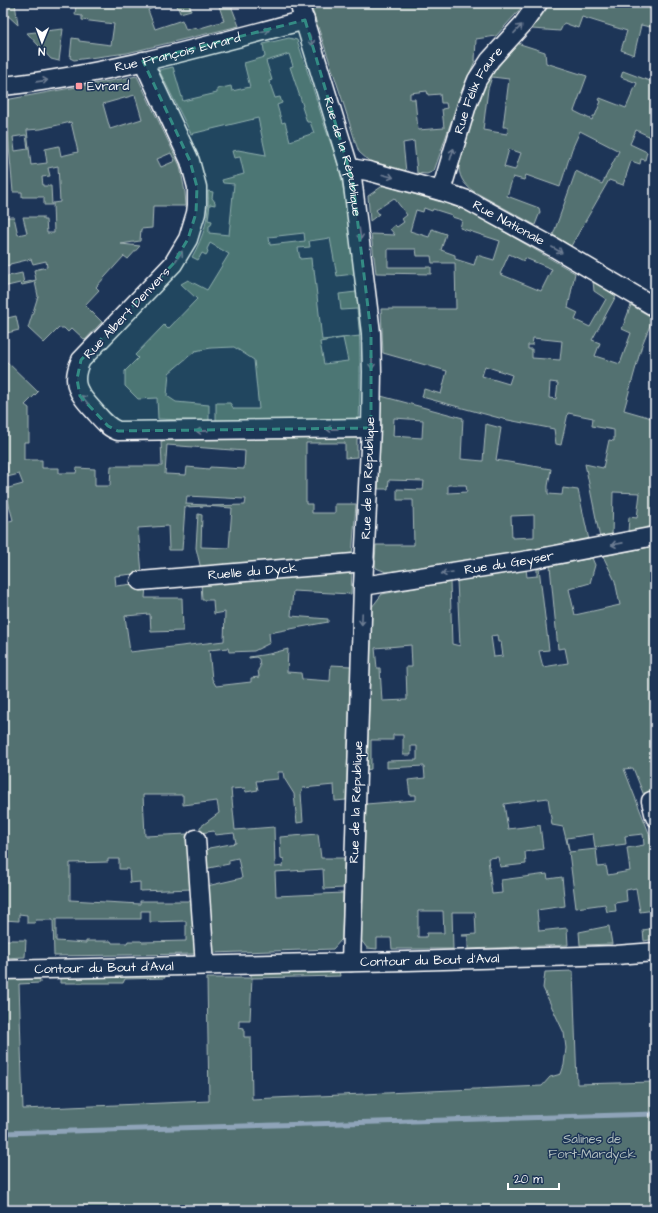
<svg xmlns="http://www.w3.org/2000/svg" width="658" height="1213" font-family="'Architects Daughter',sans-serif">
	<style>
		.green { fill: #527171; stroke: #a8b8b8; fill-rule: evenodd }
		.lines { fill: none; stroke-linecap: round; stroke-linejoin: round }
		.stream { stroke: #8fa4b9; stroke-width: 5 }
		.street-casing { stroke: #fff; stroke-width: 21 }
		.street { stroke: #1d3557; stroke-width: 18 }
		.oneway { stroke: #6c7c92 }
		.marked { fill: #338b84; fill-opacity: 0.2; stroke: #338b84; stroke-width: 3; stroke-dasharray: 8 5; stroke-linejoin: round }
		.poi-dot { fill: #ff9aa2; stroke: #1d3557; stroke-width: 1.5 }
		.labels { text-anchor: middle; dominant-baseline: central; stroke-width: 3; stroke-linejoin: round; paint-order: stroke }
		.street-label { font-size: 13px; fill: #fff; stroke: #1d3557 }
		.poi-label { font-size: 13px; fill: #fff; stroke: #1d3557; text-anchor: start }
		.park-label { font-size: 13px; fill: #b1bfbf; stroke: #1d3557 }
	</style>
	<rect width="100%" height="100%" fill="#1d3557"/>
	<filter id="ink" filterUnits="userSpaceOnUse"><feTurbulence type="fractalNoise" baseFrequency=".025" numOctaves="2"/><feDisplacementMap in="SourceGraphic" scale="8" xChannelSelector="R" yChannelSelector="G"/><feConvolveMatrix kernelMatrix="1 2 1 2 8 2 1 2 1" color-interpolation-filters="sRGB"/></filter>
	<g filter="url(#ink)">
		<path class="green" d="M3,3H15L18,25L3,11Z
			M76,3H166L148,10L155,29L182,20L186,30L196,27L197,29L224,21L218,3H230L239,26L127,53L74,60L70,58L72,38L79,39V41L111,45L114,24L82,20V16L75,15Z
			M176,3H189L191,10L180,13Z
			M310,3H519L524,5L496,36L476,39L475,61L461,93L434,171L427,174L417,173L414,141L403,143L406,172L369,161L359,152L356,144L342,99ZM427,91L428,95L440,94L441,103H446L447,108L442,109L444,128L418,130L415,99H410V93Z
			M551,3H655L654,12L655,20L652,19L650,27L641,25L634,55L621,50L627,31L582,17L578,28L564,23L560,31L532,29Z
			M63,29L59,61L51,59L27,33Z
			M289,38L297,40C307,69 316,98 325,127C330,141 335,154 339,168C357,249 363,338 359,421H216V403H230L234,409H259L254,360L234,347L211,348L195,351L169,373L167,396L176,402L209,405V421L158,419L157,398L138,399L125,386V371L138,358L135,355L164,325L168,329L197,299L181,284L188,280L207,290L229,254L210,243L207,249L208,252L206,255L202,253L198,260L192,257C204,236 210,215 208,191L213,192L212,198L215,202V205L210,204L208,220L212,221L211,225L209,226V233L229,235L234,184L223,183L222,180L244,174L240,157L234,158L232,151L238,150L266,155L258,118L191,134L159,70L173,67L183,101L217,93V89L231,86L232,91L250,87L244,63L265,57L263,44ZM289,54L293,66L290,67L303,106L302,107L307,122H310L314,133L290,141L285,122L282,123L277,105L282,103L280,97L275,98L269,81L272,80L266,61ZM304,233L305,241L270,245L269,237ZM330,238L337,276L354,274L356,292L339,294L341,310L357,309L360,336L322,340L314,269H312L311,258L300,259L298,248L310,247L309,241ZM343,338L348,361L324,364L320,342Z
			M517,43L545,52L546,63L587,76L574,111L592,120L593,116H595L601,101L599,100L600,98L626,108L637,83L621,77L623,71L655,83V139L636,130L630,144L647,152L645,160L641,159L640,164L631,161L623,185L609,180L571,246L553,235L576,171L602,184L619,151L580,131L572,149L560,187L526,175L524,180L513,177L507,196L539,208L540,212L535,225L473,191C463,184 458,175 459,163L482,89L490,77ZM492,77L509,79L503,127H508L507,134L483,130L488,89ZM509,149L521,153L515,170L504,167Z
			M137,76L180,166L185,192L186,206H153L152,228L141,229L140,241L121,244L140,246L128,259L124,256L96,287L99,290L85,305L102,322L85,340L72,328L68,332L64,328H59L44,343L28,328L38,296L35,282L22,285L20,283L3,287V273L4,277L22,273L24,283L36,280L34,270L47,267L46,261L33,264L31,259L10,264V265L3,267V217H14L18,235L27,233L23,217H43V220H46L47,233H54L53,203L60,202L58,166L48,168L50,176L42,177L43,186H51L52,205H44V197H22V192H13L5,100ZM135,95L142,119L110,129L103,104ZM71,122L78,152L61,156L59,146L45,149L47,163L31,165L27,130L41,129ZM26,135L28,149L15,151L13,137ZM171,153L175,161L161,167L157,159Z
			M384,185L467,210L575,273L568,308L578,313L575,320L590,327L606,299L594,291L593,281L616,296L592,340L600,343L595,356L620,364L631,333L622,329L631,305L653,318L642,345L624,410L655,419V528L628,533L629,517L637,518L640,493L613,492L612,536L600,538L585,464L603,468L609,440L614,441V430L592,426L593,418L568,413L561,445L556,444L554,429L503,419L422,397L424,389L441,394L447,371L383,353L381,309H456L455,263H432L431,256H417L416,249H388V267H431V274L376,273L371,234L395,235L390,229L395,225L397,227L404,222L402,219L407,215L394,198L376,210L379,214L370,221L368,196ZM424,208L432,211L433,209L452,215V217L462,220L460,228L500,241L494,260L477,255L474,265L455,259V255L441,250L446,234L432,229L429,237L410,231L416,210L423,212ZM509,254L524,261L525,258L552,269L541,291L500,274ZM533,338L562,341L560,360L532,358V349H528V345H532ZM485,366L512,375L509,384L482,376ZM550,382L558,383L556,399L549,398Z
			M16,316L19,330L7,333L3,337V319Z
			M3,358L38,392L25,405L29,408V442H24V460H42V468H59V473H76L77,468L95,469V486H110L111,466H162L161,441L250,438L357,436V457L345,458V443H306V504H312V513H335V504H356L352,556L201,569L196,548L198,514L202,515L201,547L229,548L232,508L206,506L185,507L182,550H169L168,526L138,528L142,573L115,576L116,586L133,584L146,586L145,598H182L183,631L151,632L150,614L125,616L130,652L224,641L225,612L214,614L213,600H202L201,582L352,569L351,594L293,591L291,616L328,619V622L269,633L270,643L254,651L229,652L228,648L209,650L212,679L216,686L251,682V678L259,677L258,670L260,667L259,659L256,657L249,658V657L269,654L288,649L287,672L301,673L302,679L330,681L331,665L351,666L346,800L335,801L334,785L303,788L301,793L303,822L297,823L294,794L284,778L283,772H278V779L256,781L258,790L246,792L245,788L231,789L235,830L274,827L275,867L283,866L284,859L281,858L280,837L318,834L321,858H344V888L324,889L323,869L275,872L276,896L343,893L342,939L333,949L212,953L207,886L242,878L238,858L229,860V864L204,869L203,855L209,848L236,843L234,833L215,835L214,831L200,833V827L219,813L217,801L183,805V795H143L145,836L187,834L192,889L140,891V882L130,883L129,869H119V859H108V862L70,863V900L140,904V901H193L198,954L54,956L53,920H36L35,923H27V915L19,914V921L3,920V748L4,747L3,739V523L13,520L5,489L23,484L19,474L3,478V472L8,470L3,456ZM167,445L245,451L244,469L210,467L209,469L187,467L186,475L165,474ZM187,496L245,499H246L245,505L207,506L206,505L186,504ZM141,911H150V922L186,921V941L142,942L141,941H128L127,943H112L111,941H86V943L56,941V919H141Z
			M381,396L463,418L461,459L483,461L486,424L501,428L496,460L551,469L548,486V494L562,495L563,488L578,490L589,540L502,555L386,572L376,568L375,562L376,545H414L413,500H397V489L423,490L424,481L389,480L388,489H378ZM394,418L423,420L422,438L393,436ZM448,485H466L467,492L448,493ZM534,515V537L512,538L511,516Z
			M655,546V801L647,803L633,768L624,769L649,833L655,855V910L640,912L636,888L626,890L627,901L615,903L616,911L607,912L605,904L576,908L569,852L596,849L598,867L606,866L608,875L630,871L627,848L644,845L643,834L625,836L626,844L595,848L593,834L567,838L569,851L563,827L552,825L548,798L504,804L508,829L540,825L543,849L525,852L526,864L500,867L498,857L488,858L492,894L502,893L501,880L547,874L548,879L562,877L565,906L537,910L539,931L567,928L568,945L468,949V936H462V935L476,934L475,912H452L453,949H392L391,938H377V949L367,948L361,940L366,804L416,800V795H410L408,780L425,778L424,766L387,768V761L417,760V746H411V755H403V735H393V740H371V769L367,770L372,607L382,594L450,582L452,644L460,646L457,581L526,569L527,577L537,576V568H539L549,650L539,651L543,667L568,663L565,648L558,649L550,566L592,558L595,565L590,583L569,589L575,615L620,605L615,581L603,556ZM497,635L498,642H501L503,656L494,657L491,636ZM411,645L412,667H406L407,700L382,701L380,668H377L375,648ZM418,911H443L444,933H427L426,937H418Z
			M609,926L612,944L580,945L579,932Z
			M655,928V939L644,941L643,930Z
			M3,940H26L25,957L3,958Z
			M339,970L340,976L252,978L250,1020H239V1027L244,1028V1037H251L252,1099L542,1086L550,1077L561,1074L564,1065L566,1048L564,1033L543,988L545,972L573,971L577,1084L655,1082V1210H3V1083L8,1075L7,1053L3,1016V978L40,977V983L19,984L23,1109L209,1101L207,978H251V971Z
			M164,974L165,978L125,979L123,983H60V976Z"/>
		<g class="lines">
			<path class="stream" d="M3,1133L655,1114"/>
			<defs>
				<g id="street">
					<path id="s1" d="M299,3L352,177L371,333L372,372L371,428L363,586L351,962"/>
					<path d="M143,61L190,161L197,187V205L196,213L188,239L173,264L81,360C69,385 80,395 96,413C103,421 109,428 118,431L371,428"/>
					<path id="s2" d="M3,86C106,75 205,46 305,20"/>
					<path id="s3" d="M350,168L368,171L441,191L467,200L553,247L655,307"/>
					<path id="s4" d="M441,191L467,105L477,80L490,60L523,24L538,3"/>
					<path id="s5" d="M140,581L365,562"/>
					<path id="s6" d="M363,586L529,560L655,536"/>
					<path d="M651,801L655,817"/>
					<path d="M196,839L205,965"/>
					<path id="s7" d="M3,970L407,961L616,955L655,952"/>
				</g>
			</defs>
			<use href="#street" class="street-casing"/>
			<use href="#street" class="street"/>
		</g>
		<defs><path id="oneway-shaft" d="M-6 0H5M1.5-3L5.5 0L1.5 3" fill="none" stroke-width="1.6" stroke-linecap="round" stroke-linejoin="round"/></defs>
		<g class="oneway">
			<use href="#oneway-shaft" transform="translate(518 29) rotate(-47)"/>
			<use href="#oneway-shaft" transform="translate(264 31) rotate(-14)"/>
			<use href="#oneway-shaft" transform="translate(311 40) rotate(73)"/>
			<use href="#oneway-shaft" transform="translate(42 81) rotate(-8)"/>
			<use href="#oneway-shaft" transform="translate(452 154) rotate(-73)"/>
			<use href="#oneway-shaft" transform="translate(388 176) rotate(15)"/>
			<use href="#oneway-shaft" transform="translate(360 234) rotate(83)"/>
			<use href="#oneway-shaft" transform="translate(557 250) rotate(30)"/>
			<use href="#oneway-shaft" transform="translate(179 256) rotate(-56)"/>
			<use href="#oneway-shaft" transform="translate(372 363) rotate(90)"/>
			<use href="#oneway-shaft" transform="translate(85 400) rotate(-131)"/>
			<use href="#oneway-shaft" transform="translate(332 429) rotate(179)"/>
			<use href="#oneway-shaft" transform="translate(202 431) rotate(179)"/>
			<use href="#oneway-shaft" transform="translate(617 544) rotate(169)"/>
			<use href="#oneway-shaft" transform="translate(447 573) rotate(171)"/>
			<use href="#oneway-shaft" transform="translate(362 619) rotate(92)"/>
		</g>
	</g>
	<path class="marked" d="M305,20L353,183L371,333V428L118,431L108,426L80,396L77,379L81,360L173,264L188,239L196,213L197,187L190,161L143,61Z"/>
	<rect class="poi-dot" x="75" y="82" width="8" height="8" rx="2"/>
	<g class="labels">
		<g class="street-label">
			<text stroke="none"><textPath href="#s2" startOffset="178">Rue François Evrard</textPath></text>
			<text stroke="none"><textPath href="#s4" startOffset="108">Rue Félix Faure</textPath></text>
			<text stroke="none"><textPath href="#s1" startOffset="160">Rue de la République</textPath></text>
			<text stroke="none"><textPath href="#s3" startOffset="169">Rue Nationale</textPath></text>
			<text transform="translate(127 313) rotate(-47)">Rue Albert Denvers</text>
			<text transform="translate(368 478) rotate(-88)">Rue de la République</text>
			<text stroke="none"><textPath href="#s6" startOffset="148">Rue du Geyser</textPath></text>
			<text stroke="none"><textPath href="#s5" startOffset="113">Ruelle du Dyck</textPath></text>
			<text transform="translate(356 802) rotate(-88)">Rue de la République</text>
			<text stroke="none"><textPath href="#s7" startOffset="427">Contour du Bout d'Aval</textPath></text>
			<text stroke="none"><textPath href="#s7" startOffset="101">Contour du Bout d'Aval</textPath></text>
		</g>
		<g class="poi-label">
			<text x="87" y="86">Evrard</text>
		</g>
		<g class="park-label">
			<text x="592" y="1139">Salines de<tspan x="592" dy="15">Fort-Mardyck</tspan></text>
		</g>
	</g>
	<rect width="658" height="1213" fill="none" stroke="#1d3557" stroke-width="16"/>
	<rect x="8" y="8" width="642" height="1197" fill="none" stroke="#fff" stroke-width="1.5" filter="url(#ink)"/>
	<g transform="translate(42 42) rotate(181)" stroke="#1d3557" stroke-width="3" paint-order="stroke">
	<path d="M0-3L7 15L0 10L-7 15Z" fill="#ffffff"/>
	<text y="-6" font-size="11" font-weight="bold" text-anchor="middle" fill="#ffffff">N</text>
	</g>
	<path d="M508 1183v6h51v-6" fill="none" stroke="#ffffff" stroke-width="2"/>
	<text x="514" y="1183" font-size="12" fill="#ffffff" stroke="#1d3557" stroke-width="3" paint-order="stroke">20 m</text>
</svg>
